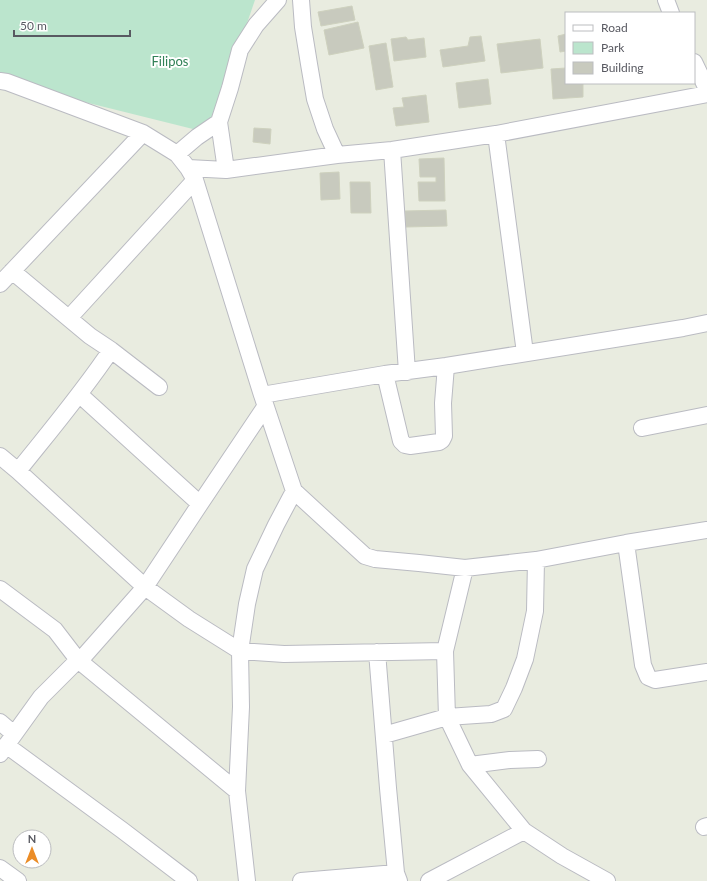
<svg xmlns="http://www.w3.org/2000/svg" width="707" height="881" font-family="Lato,sans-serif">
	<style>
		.green { fill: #bbe5cd }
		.building { fill: #c8cabe; stroke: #ced1be }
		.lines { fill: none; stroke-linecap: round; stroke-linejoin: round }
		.street-casing { stroke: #babbc2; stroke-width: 18 }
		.street { stroke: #fff; stroke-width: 16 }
		.labels { text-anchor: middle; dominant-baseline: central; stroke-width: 4; stroke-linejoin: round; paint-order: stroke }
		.park-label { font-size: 13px; fill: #318057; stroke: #fff }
	</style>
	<rect width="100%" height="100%" fill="#e9ece0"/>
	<path class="green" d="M0,0H255L209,133L0,81Z"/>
	<path class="building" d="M352,6L355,20L321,26L318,12Z
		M358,22L364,48L329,55L324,30Z
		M566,34V51L560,52L558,36Z
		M481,36L485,61L443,67L440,50L468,46L470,37Z
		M406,37L408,40L424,38L426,57L394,61L391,39Z
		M540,39L543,68L501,73L497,44Z
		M386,43L393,87L376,90L369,46Z
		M566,68V83H583V97L553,99L551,69Z
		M488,79L491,104L459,108L456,83Z
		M426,95L429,122L396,126L393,108L404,107L402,98Z
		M254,128L271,129L270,144L253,142Z
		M444,158L445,201H419L418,182H436V177H420L419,159Z
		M339,172L340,199L321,200L320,173Z
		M350,182H370L371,213H351Z
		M446,210L447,226L406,227L405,211Z"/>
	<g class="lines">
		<defs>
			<path id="street" d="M301,0L303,27L309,64L315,99L325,129L337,155
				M666,0L671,13
				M694,62L707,89
				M0,81L7,82L143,133L177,154L188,168L195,180L262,395L385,374L446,366L683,328L707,323
				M496,134L525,353
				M392,150L407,372
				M177,154L197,137L219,122
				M188,168L226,170L337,155L392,150L496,134L707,94
				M226,170L219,122L230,88L240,50L256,25L278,0
				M12,271L90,336L111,350C83,392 50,431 18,471
				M0,284L143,133
				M69,318L195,180
				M111,350L159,387
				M385,374L401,441L405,445L410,446L439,442L442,440L444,436L443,403L446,366
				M79,394L200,504
				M262,395L294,491L365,556L375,559L419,563L465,568L536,560L626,543L707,530
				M642,428L707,415
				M0,456L18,471L145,587L189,619L240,651L241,707L237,791L247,881
				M294,491L276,525L255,569L247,604L240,651L284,654L445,651
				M626,543L643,665L648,677L655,680L707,672
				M465,568L445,651L447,717L470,765L524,831L562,856L607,881
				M0,589L55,630L78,660L237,791
				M377,652L388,788L396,873L399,881
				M0,722L14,734
				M384,735L447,717L491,714L504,709L514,688L525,659L535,611L536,560
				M6,745L122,830L189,881
				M0,754L41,697L78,660L84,656L145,587L200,504L265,407
				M470,765L510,760L538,759
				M704,827L707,826
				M0,868L18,881
				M301,881L396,873
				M429,881L524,831"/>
		</defs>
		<use href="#street" class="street-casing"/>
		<use href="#street" class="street"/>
	</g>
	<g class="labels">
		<g class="park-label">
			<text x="170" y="61">Filipos</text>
		</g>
	</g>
	<rect x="565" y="12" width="130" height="72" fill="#ffffff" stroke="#bcbdc0"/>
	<rect x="573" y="25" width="20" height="6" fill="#ffffff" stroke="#bcbdc0"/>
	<text x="601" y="32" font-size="12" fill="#585961">Road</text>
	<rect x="573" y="42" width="20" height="12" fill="#bbe5cd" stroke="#bcbdc0"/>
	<text x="601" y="52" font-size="12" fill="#585961">Park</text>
	<rect x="573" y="62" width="20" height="12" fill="#c8cabe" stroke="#bcbdc0"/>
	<text x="601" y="72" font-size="12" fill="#585961">Building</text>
	<g transform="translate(32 849)"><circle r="19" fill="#ffffff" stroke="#bcbdc0"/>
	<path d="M0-3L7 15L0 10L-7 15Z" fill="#eb8c26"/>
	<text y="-6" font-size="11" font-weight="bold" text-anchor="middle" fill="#585961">N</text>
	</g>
	<path d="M14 30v6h116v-6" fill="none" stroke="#585961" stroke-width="2"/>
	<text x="20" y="30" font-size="12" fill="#585961" stroke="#ffffff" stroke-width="3" paint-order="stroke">50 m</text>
</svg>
